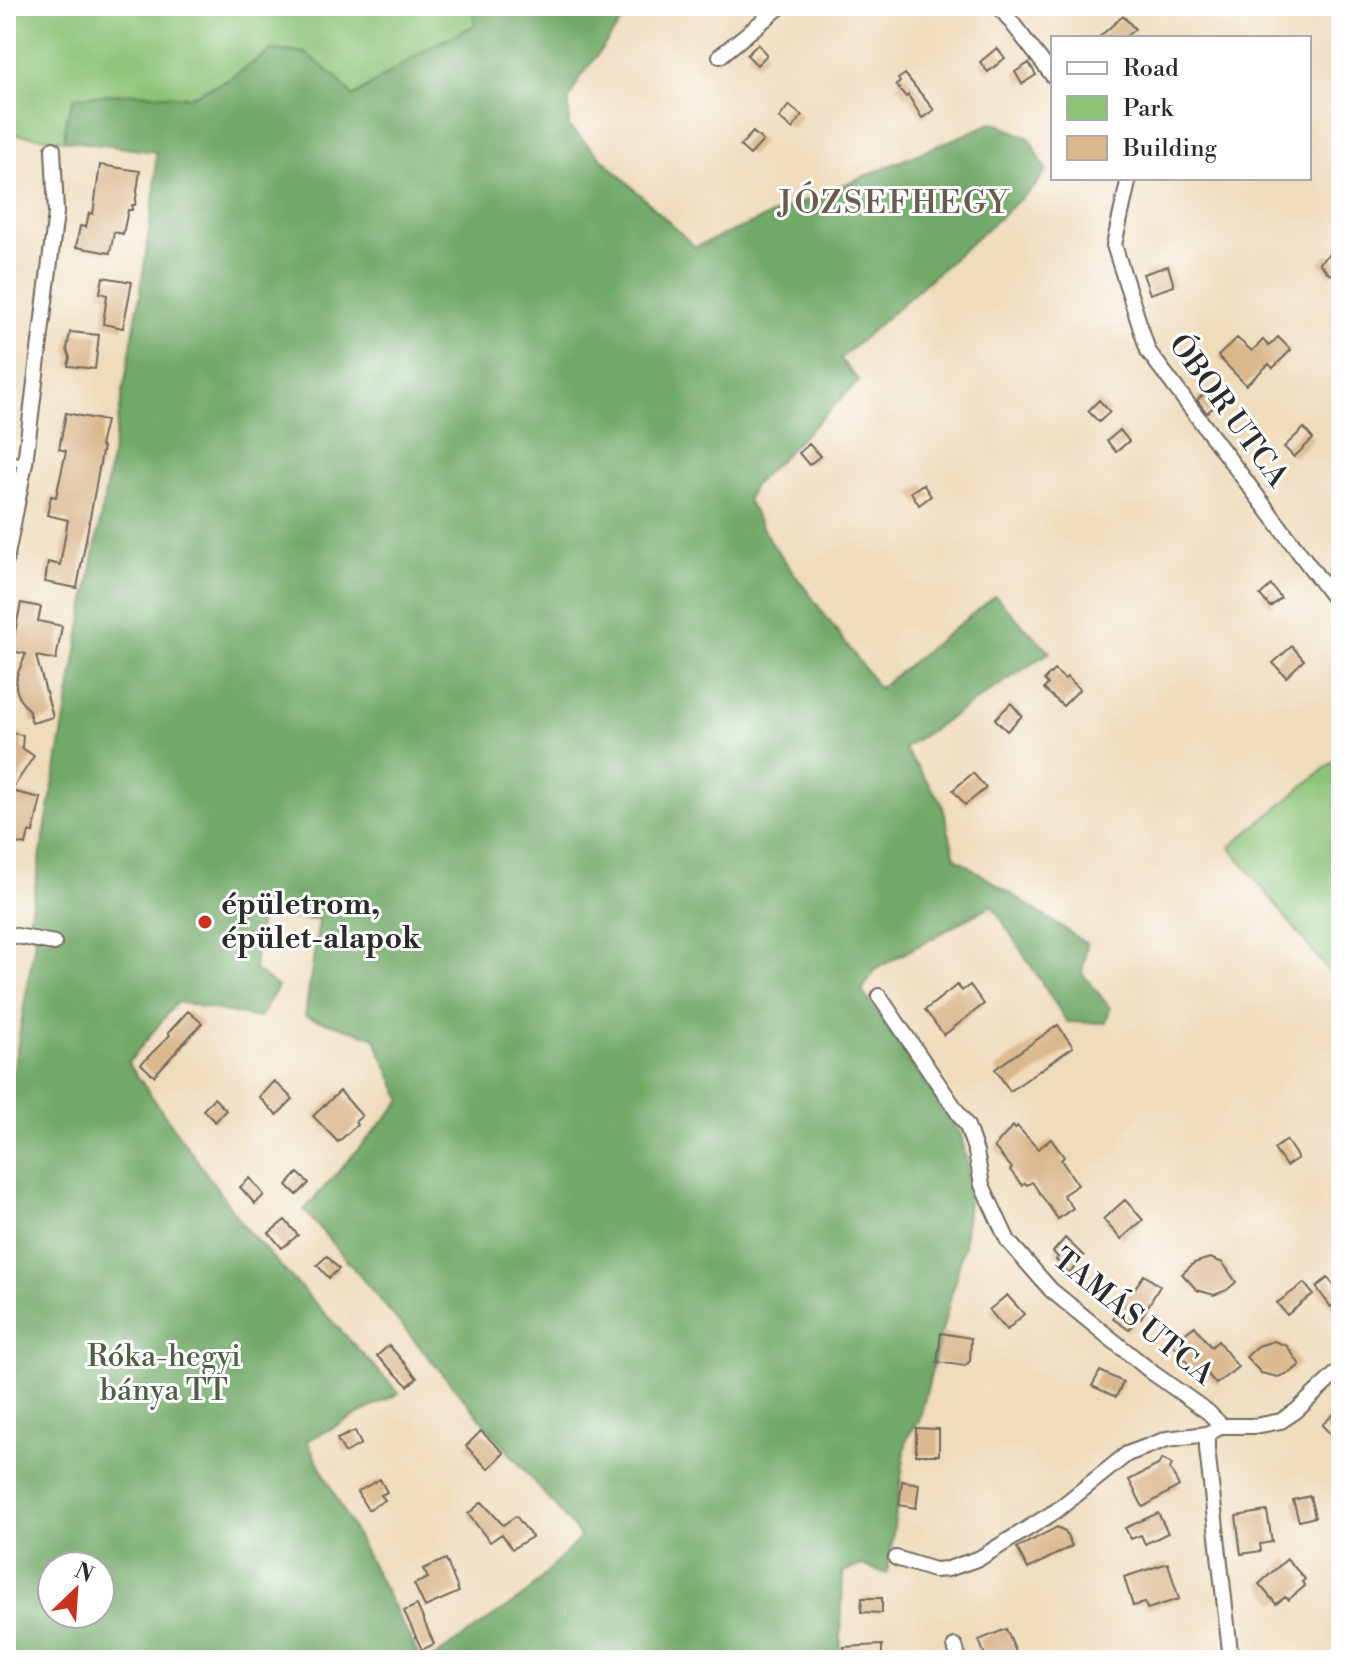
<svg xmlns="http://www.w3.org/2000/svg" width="1347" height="1666" font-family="'Libre Bodoni',serif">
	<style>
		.green { fill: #8cc377; stroke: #5c7751; stroke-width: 2 }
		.forest { fill: #71a968; stroke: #4e6a4a; stroke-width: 2; fill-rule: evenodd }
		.building { fill: #dab78c }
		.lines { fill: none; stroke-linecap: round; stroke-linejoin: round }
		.service-casing { stroke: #70695d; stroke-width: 11 }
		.minor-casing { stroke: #70695d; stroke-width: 18 }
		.service { stroke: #fff; stroke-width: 7 }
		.minor { stroke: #fff; stroke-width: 14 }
		.poi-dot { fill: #c8321e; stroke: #fff; stroke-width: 3 }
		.labels { text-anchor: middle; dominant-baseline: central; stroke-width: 6; stroke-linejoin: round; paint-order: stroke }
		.street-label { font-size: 30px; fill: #2b2b2b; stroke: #fff }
		.poi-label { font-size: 30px; font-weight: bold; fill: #2b2b2b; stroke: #fff; text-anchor: start }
		.park-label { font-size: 30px; fill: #4d6046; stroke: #fff }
		.neighbourhood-label { font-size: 32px; letter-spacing: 2px; fill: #685c4d; stroke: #fff }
	</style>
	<rect width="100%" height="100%" fill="#fff"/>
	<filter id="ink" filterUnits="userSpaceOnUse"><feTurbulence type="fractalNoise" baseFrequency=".0125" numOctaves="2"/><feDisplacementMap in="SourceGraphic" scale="16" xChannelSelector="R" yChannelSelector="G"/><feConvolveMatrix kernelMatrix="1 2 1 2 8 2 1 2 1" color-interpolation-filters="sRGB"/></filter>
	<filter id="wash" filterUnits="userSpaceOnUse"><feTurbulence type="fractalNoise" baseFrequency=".006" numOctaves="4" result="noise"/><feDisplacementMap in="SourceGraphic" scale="32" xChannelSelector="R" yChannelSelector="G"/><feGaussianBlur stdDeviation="1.8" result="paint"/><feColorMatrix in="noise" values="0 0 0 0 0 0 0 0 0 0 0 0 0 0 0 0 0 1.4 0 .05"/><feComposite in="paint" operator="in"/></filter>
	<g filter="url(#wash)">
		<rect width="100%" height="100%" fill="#efdcbb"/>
		<path class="green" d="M6,6H473L476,25L428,48L352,97L272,50L226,81L189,97L136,93L67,116L64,140L13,134L6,145Z
			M1341,755V987L1230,847Z"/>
		<path class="forest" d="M473,6H633L579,80L569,99V127L695,247L994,122L1029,138L1046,170L1036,185L840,359L859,381L754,485L747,500L768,538L879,688L995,596L1050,652L904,748L942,803L955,857L1087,944L1082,973L1110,1008L1106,1023L1067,1022L992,905L874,970L862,991L961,1135L967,1162L969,1189L964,1245L919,1421L907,1437L887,1574L862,1565L843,1572L840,1660H430L525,1595L581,1537L304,1210L402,1100L374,1037L305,1016L319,920L260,915L254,969L278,987L259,1018L177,1002L128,1063L245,1228L399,1393L307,1441L421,1660H6V1115L35,940L29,921L140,296L155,188L156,152L64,140L67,116L75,97L136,93L189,97L226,81L272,50L306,53L337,78L353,97L428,48L475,25ZM52,1566H100V1614H52Z"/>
		<g id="blocks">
			<path class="building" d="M1123,16L1135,29L1124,38H1098Z
				M758,44L767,55L757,65L747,55Z
				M997,48L1005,58L988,72L980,62Z
				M1029,63L1036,75L1022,84L1015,72Z
				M905,74L934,110L922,118L908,95L906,97L896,85L900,82L898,79Z
				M789,105L802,116L792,129L779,118Z
				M753,132L763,141L750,155L740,146Z
				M100,165L140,171L135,205H132V210H128L123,234L114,232L110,253L76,247L80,226L86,227L89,213L93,214Z
				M1329,254L1340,267L1330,275L1319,263Z
				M1168,266L1174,286L1150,294L1143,274Z
				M103,277L132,282L123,328L103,324L107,295L100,293Z
				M70,332L99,335L95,369L68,366L70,358L67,349Z
				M1278,337L1291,350L1273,368L1269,364L1246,385L1218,356L1237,338L1252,351L1263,340L1269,346Z
				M1208,390L1219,402L1207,413L1197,400Z
				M1099,400L1110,412L1099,422L1088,411Z
				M66,413L106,421L100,446L103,447L77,588L45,582L48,562L60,565L68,520L47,515L51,496L56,497L66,451L59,449Z
				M1304,428L1313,439L1294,457L1284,447Z
				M1120,430L1129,441L1116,452L1107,441Z
				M809,444L820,456L809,465L799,453Z
				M923,484L931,496L919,505L911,492Z
				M1271,585L1281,598L1270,607L1260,595Z
				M21,603L41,607L38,621L62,626L56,660L36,656L53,717L32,723L28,709L20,700L16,688L17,675L26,654L11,651Z
				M1292,646L1304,660L1286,677L1273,663Z
				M1054,670L1065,679L1067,677L1080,689L1063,706L1044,689L1048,684L1044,680Z
				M1011,703L1022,716L1007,731L995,719Z
				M6,732L23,735L22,748L34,756L11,791L41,798L33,833L29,832L26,845L6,841Z
				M973,773L986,788L965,805L953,790Z
				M957,985L962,991L970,985L984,1004L944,1035L925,1010Z
				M188,1011L202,1023L154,1076L141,1064L170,1035L168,1033Z
				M1058,1025L1073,1047L1010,1091L995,1069Z
				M274,1081L293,1099L277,1115L259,1097Z
				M340,1091L362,1116L355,1122L357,1125L338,1142L313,1116Z
				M214,1098L226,1110L215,1122L203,1110Z
				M1013,1126L1015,1129L1017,1126L1038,1149L1051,1139L1064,1157L1061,1160L1078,1185L1063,1195L1073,1208L1058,1219L1032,1182L1027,1185L1025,1183L1022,1185L1010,1170L1012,1168L994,1147Z
				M1286,1140L1298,1158L1286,1166L1274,1149Z
				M298,1173L309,1183L297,1195L287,1185Z
				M250,1178L264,1195L255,1204L240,1187Z
				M1125,1200L1143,1220L1121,1239L1103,1219Z
				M285,1220L298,1235L282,1248L269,1233Z
				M1065,1238L1084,1256L1069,1273L1056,1260L1058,1257L1053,1252Z
				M327,1256L339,1269L329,1278L317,1265Z
				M1210,1258L1223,1263L1236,1282L1227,1290L1214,1295L1197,1290L1182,1274L1194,1263Z
				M1144,1275L1160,1286L1141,1318L1139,1317L1129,1330L1113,1319L1123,1304L1119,1301L1130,1286L1134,1289Z
				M1328,1278L1341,1295V1299L1331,1307L1316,1287Z
				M1304,1283L1313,1294L1287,1315L1277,1303Z
				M1007,1295L1024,1314L1007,1330L989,1310Z
				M1195,1326L1211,1347L1218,1341L1238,1367L1216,1384L1201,1366L1194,1371L1172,1343Z
				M941,1333L971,1338L970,1361L965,1366L937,1362Z
				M1274,1341L1287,1346L1300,1365L1291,1372L1278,1377L1261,1373L1246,1357L1258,1346Z
				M389,1345L417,1378L408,1386L377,1356Z
				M1100,1371L1123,1382L1116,1397L1092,1386Z
				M1341,1407V1446L1322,1425Z
				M916,1428L939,1429V1455H916Z
				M355,1431L361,1444L345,1453L337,1439Z
				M481,1431L504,1453L488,1469L466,1446Z
				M1162,1459L1172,1464L1170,1469L1179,1486L1143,1507L1129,1480L1158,1465Z
				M380,1479L387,1492L381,1495L385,1500L368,1510L357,1492Z
				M902,1481L919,1484L916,1508L899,1505Z
				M1310,1496L1315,1517L1299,1521L1293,1500Z
				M482,1502L503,1525L516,1516L532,1537L512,1549L502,1534L490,1542L468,1514Z
				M1267,1511L1272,1542L1260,1544L1261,1551L1241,1554L1236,1516Z
				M1158,1513L1168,1533L1145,1544L1141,1535L1131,1539L1125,1528Z
				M1057,1527L1065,1531L1072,1546L1028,1569L1017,1548Z
				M446,1559L459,1592L425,1607L414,1584L428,1578L423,1569Z
				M1287,1559L1305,1579L1302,1582L1305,1586L1288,1600L1285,1597L1276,1604L1259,1584Z
				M1168,1563L1179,1599L1147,1609L1145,1603L1133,1606L1124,1577Z
				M862,1598H882V1613L861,1612Z
				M417,1605L434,1644L422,1650L404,1611Z
				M1006,1629L1016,1652L998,1660H987L979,1640Z
				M882,1645V1660H845L844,1647Z"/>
		</g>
	</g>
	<g filter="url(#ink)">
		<use href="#blocks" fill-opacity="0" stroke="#70695d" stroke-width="2"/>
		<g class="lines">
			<defs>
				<path id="service" d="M6,459L25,463"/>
				<path id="minor" d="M999,6L1053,76
					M720,56L781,6
					M1129,178L1114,245L1148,351L1341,608
					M6,560L25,463L56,213L53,149
					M6,934L54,943
					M879,996L967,1126L976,1152L982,1185L1008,1241L1051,1290L1153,1373L1208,1412L1222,1426
					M1207,1434V1449L1231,1660
					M896,1558L934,1570L948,1569L980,1558L1056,1511L1127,1454L1167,1439L1207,1434L1222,1426H1255L1281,1421L1296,1411L1341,1369
					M955,1646L959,1660"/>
			</defs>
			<use href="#service" class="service-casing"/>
			<use href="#minor" class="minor-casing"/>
			<use href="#service" class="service"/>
			<use href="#minor" class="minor"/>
		</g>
	</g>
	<circle class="poi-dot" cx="205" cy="922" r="8"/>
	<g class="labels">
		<g class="street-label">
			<text transform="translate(1228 411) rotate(54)">ÓBOR UTCA</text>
			<text transform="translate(1133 1317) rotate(39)">TAMÁS UTCA</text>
		</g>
		<g class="poi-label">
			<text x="221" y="905">épületrom,<tspan x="221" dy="34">épület-alapok</tspan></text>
		</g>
		<g class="park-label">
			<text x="164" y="1357">Róka-hegyi<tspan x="164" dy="34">bánya TT</tspan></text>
		</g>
		<g class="neighbourhood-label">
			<text x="894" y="203">JÓZSEFHEGY</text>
		</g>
	</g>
	<rect width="1347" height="1666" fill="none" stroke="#fff" stroke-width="32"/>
	<rect x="1051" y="36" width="260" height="144" fill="#ffffff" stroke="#aaaaaa" stroke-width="2"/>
	<rect x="1067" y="62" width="40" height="12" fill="#ffffff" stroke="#aaaaaa" stroke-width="2"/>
	<text x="1123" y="76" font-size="24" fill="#2b2b2b">Road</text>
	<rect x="1067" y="96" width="40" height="24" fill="#8cc377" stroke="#aaaaaa" stroke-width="2"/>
	<text x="1123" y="116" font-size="24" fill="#2b2b2b">Park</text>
	<rect x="1067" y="136" width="40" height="24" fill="#dab78c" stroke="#aaaaaa" stroke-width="2"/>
	<text x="1123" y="156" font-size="24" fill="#2b2b2b">Building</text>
	<g transform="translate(76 1590) rotate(25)"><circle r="38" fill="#ffffff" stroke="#aaaaaa" stroke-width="2"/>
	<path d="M0-6L14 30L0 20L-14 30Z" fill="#c8321e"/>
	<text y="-12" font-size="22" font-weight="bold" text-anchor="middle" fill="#2b2b2b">N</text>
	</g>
</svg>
